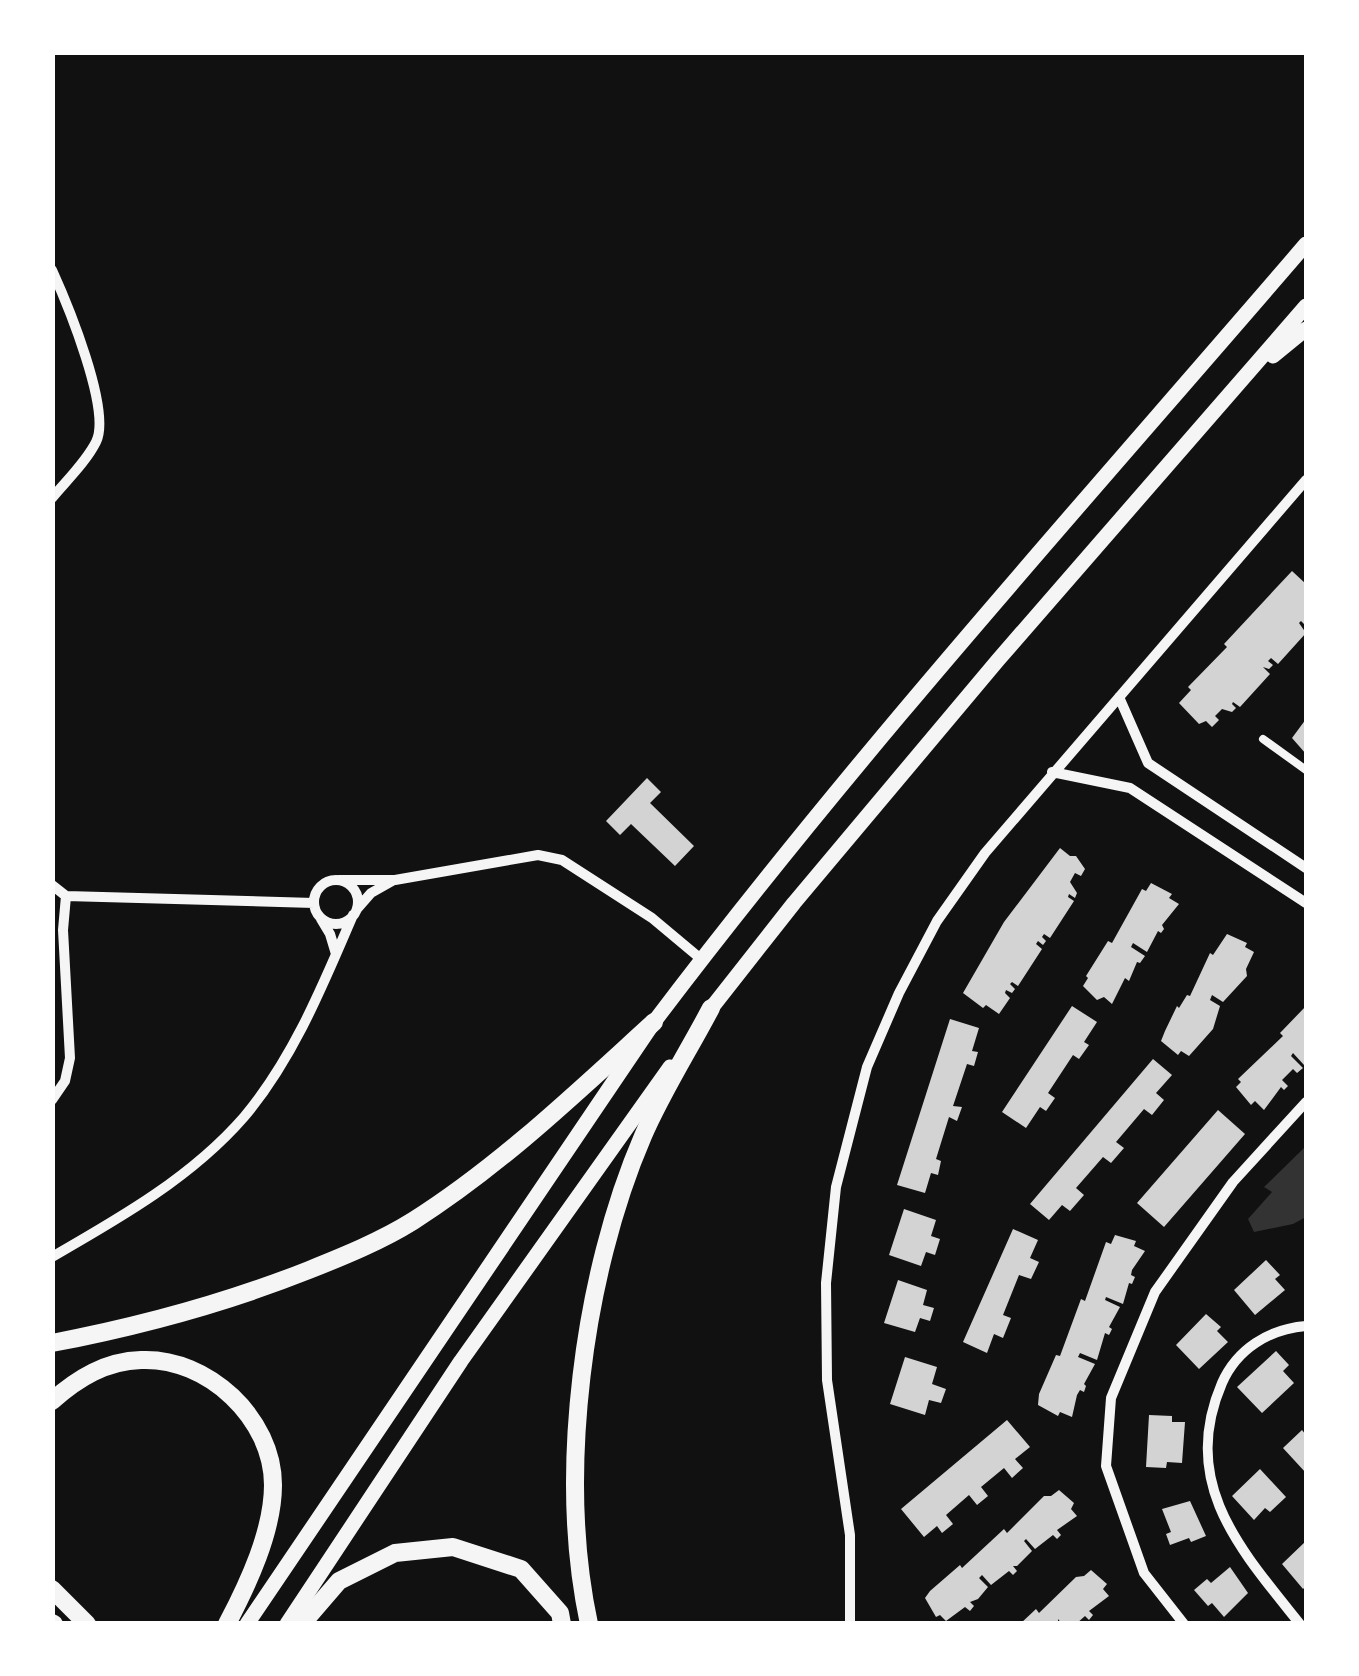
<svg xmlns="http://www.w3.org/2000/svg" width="1359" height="1676" font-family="'PT Sans',sans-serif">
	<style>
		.water { fill: #333 }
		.building { fill: #d3d3d3 }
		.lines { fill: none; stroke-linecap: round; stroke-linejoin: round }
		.pedestrian { stroke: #f5f5f5; stroke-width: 8 }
		.minor { stroke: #f5f5f5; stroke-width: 10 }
		.trunk { stroke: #f5f5f5; stroke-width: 15 }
		.motorway { stroke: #f5f5f5; stroke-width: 18 }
	</style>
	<rect width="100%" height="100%" fill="#111"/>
	<path class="water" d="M1306,1146V1217L1293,1224L1254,1232L1248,1219L1272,1192L1264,1187Z"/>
	<path class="building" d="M1292,571L1306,584V626L1301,621L1299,623L1306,633L1278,664L1271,658L1268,661L1273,665L1269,669L1263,667L1270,674L1240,707L1233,702L1232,704L1236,708L1232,712L1222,709L1215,716L1219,720L1212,727L1206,721L1199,724L1179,703L1191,690L1188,687L1227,647L1224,644Z
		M1306,719V754L1292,738Z
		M647,778L661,792L650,803L694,846L675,866L631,824L620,835L606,821Z
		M1060,848L1070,856H1076L1085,869L1081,876L1075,873L1070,882L1077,893L1075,898L1069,894L1068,897L1074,901L1050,938L1044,934L1042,937L1046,941L1043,945L1038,941L1036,944L1042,949L1018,986L1012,982L1010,984L1015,989L1012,993L1006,990L1005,993L1010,998L999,1014L986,1005L983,1008L963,993L1004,922Z
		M1151,883L1172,894L1169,898L1179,904L1162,925L1164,929L1161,933L1158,931L1147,952L1133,943L1131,947L1145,956L1140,963L1137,962L1129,981L1125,978L1112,1004L1104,997L1097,1000L1083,986L1088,978L1086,976L1108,941L1112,943L1142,889L1146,891Z
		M1227,934L1247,943L1245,947L1254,952L1246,969L1247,976L1223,1002L1212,995L1210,1000L1220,1006L1213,1029L1189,1056L1181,1051L1178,1055L1161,1041L1165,1031L1177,1006L1179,1008L1187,995L1190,996L1210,953L1213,955Z
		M1072,1006L1097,1022L1084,1042L1089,1045L1079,1059L1073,1055L1048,1093L1055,1098L1046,1111L1040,1107L1026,1128L1002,1112Z
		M1306,1006V1062L1304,1065L1293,1053L1291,1056L1303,1068L1297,1073L1293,1069L1282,1080L1288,1086L1284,1090L1281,1087L1264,1110L1255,1101L1251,1105L1236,1087L1241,1082L1238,1079L1283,1036L1280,1033Z
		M950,1019L979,1028L972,1051L978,1052L974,1066L967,1064L953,1106L962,1107L957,1121L949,1117L936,1159L941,1161L938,1175L931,1173L925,1193L897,1185Z
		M1153,1059L1172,1075L1156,1093L1164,1100L1152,1115L1144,1109L1116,1142L1124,1148L1111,1163L1103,1157L1076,1188L1084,1195L1070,1211L1062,1205L1049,1220L1030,1204Z
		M1218,1110L1245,1134L1164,1227L1137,1203Z
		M904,1209L936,1220L931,1236L940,1239L935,1255L926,1252L921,1266L889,1255Z
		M1013,1229L1038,1240L1030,1258L1039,1262L1031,1279L1019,1275L1003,1315L1011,1318L1003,1338L994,1334L987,1353L963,1342Z
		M1115,1235L1136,1241L1134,1246L1145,1251L1132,1270L1131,1275L1135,1277L1132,1284L1129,1283L1123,1304L1106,1297L1105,1300L1120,1307L1109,1327L1112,1329L1109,1335L1105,1333L1097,1360L1080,1353L1078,1357L1095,1364L1084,1384L1086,1386L1084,1392L1080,1390L1077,1395L1072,1417L1060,1412L1058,1416L1038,1405L1039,1394L1056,1355L1060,1356L1081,1299L1085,1301L1106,1242L1111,1244Z
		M1266,1260L1280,1275L1275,1279L1285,1290L1255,1315L1234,1290Z
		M898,1280L927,1290L923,1305L934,1308L930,1321L920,1318L915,1332L884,1323Z
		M1206,1314L1221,1327L1217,1331L1228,1342L1199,1369L1176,1345Z
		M1276,1351L1289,1365L1283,1371L1294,1383L1262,1413L1237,1387Z
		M905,1357L937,1367L932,1384L946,1389L941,1403L929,1400L925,1415L890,1404Z
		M1149,1415L1172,1416V1422H1185L1182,1463L1167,1462L1166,1468L1146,1467Z
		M1007,1420L1030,1447L1015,1459L1023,1468L1012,1478L1004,1468L981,1487L988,1496L977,1505L969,1495L946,1515L953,1524L942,1533L937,1526L924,1537L901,1509Z
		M1302,1430L1306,1435V1473L1283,1448Z
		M1260,1469L1286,1497L1270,1512L1265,1508L1254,1520L1232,1496Z
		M1059,1490L1074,1503L1071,1509L1077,1516L1057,1530L1061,1535L1057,1539L1053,1535L1035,1549L1026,1539L1024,1541L1032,1551L1017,1566H1013L1017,1571L1013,1575L1009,1571L991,1585L982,1575L979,1578L988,1587L978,1599L970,1602L974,1606L970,1611L965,1607L946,1621L940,1615L936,1617L925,1598L930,1591L960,1565L962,1568L1004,1529L1007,1533L1044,1496H1051Z
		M1190,1501L1206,1536L1191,1542L1189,1538L1170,1545L1166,1534L1171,1532L1162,1509Z
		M1306,1541V1586L1303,1589L1282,1564Z
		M1230,1567L1248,1593L1224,1617L1212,1603L1208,1606L1194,1590L1207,1579L1211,1583Z
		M1091,1570L1107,1584L1103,1589L1109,1596L1089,1611L1093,1615L1089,1620L1085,1616L1076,1624H1062L1058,1619V1624H1020L1036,1609L1039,1613L1076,1577L1084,1576Z"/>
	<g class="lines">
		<path class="pedestrian" d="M1263,739L1306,770"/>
		<path class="minor" d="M52,270C67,303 112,411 96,442C86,462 66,481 52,498
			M1119,697L1148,763L1306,868
			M1052,772L1130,788L1306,903
			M339,880H395L538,855L562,860L652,918L701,959
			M314 902a22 22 0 1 1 44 0a22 22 0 1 1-44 0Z
			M52,885L66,896L314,903
			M357,909L371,893L394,880
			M321,919L330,934L336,954
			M52,1100L65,1081L70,1058L63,930L66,896
			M52,1257C120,1218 192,1177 244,1117C293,1059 323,985 353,915
			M850,1624V1535L827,1380L826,1283L836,1187L867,1067L899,993L937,921L985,853L1306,480
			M1184,1624L1144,1573L1106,1466L1111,1398L1155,1292L1233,1182L1306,1102
			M1300,1624C1240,1549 1179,1483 1222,1383C1237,1349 1269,1329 1306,1326"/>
		<path class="trunk" d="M1273,356L1306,329
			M706,1015L794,903L998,660L1306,306
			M247,1624L654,1022C858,752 1086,500 1306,244
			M287,1624L461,1361L670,1067"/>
		<path class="motorway" d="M52,1343C141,1326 226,1303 309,1270C344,1256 381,1241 413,1221C500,1166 577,1092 654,1022
			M52,1401C78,1378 106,1361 141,1360C208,1357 273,1419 273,1485C273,1531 248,1584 227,1624
			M52,1589L87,1624
			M52,1623L54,1624
			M302,1624L339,1581L395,1553L453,1547L521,1569L560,1613L562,1624
			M589,1624C557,1475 583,1275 643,1136C662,1092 689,1050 711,1008"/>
	</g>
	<rect width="1359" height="1676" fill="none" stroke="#ffffff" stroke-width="110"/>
</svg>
